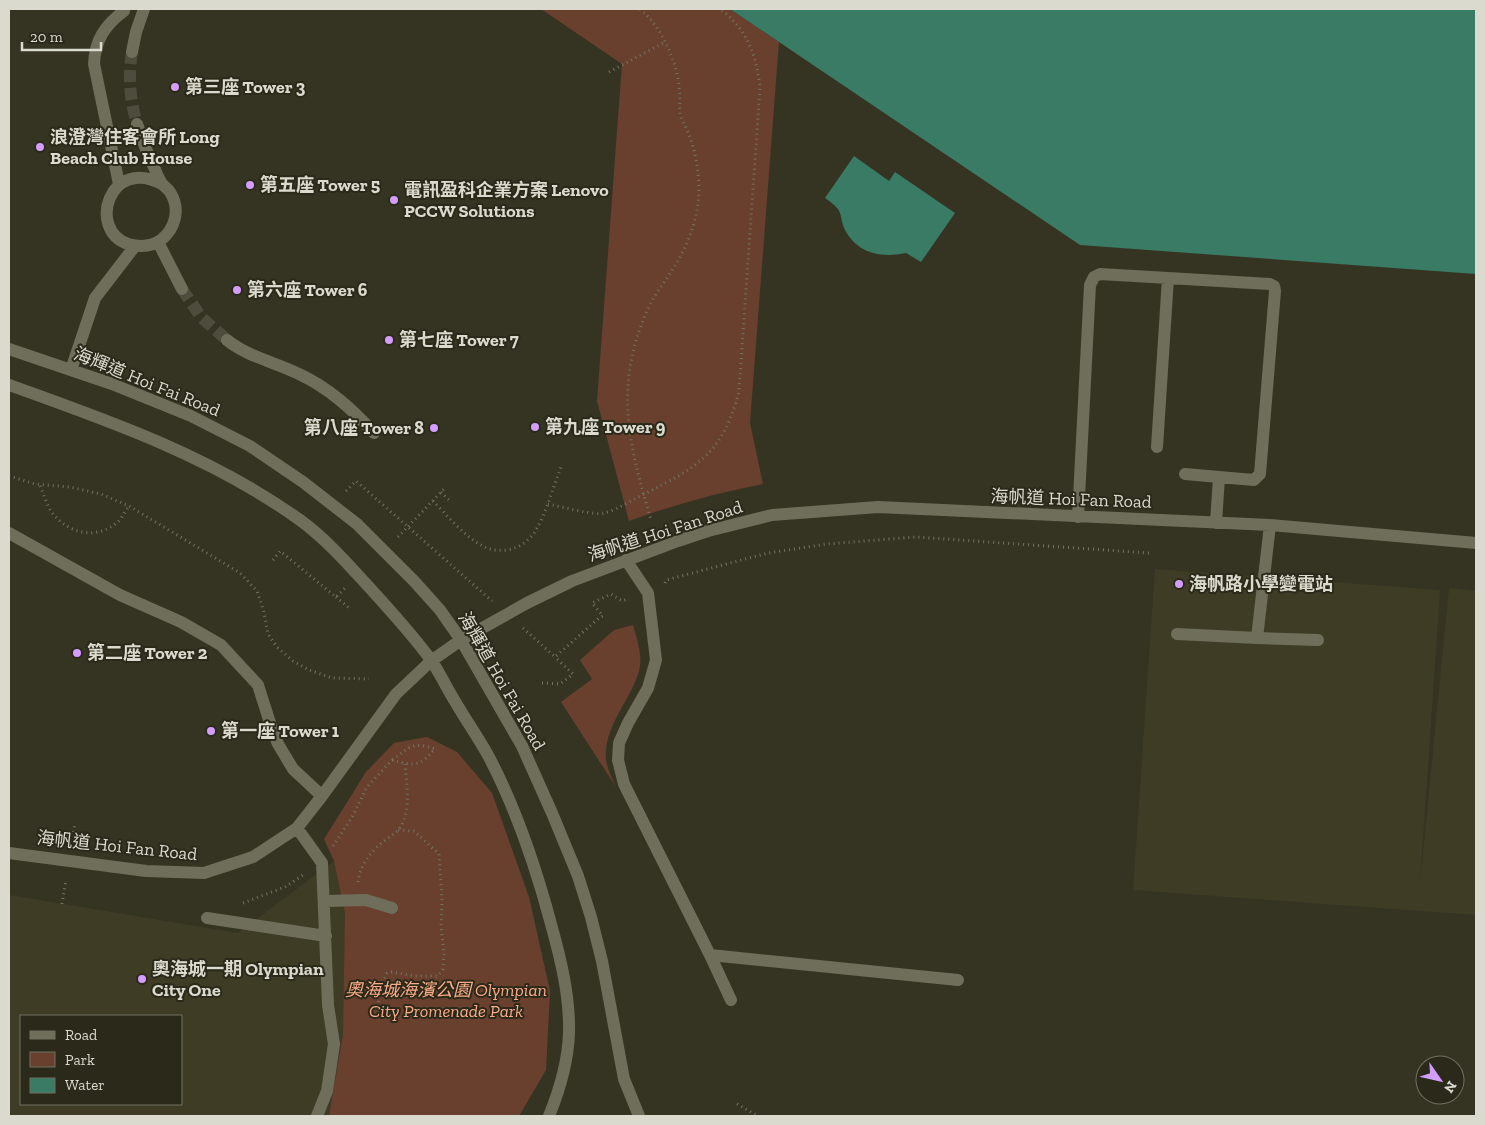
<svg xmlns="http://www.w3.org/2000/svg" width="1485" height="1125" font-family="'Zilla Slab','Noto Sans TC',serif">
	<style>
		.built { fill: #3e3c25; fill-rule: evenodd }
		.green { fill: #693f2e }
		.water { fill: #397b64 }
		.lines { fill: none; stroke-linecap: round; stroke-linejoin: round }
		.minor-tunnel { stroke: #4e4d3d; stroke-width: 12; stroke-dasharray: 12 6; stroke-linecap: butt }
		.path { stroke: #747364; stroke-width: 3; stroke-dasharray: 1 4; stroke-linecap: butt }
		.minor { stroke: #6e6e5b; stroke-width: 12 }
		.poi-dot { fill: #d29dfd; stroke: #2b2a1a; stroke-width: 2 }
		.labels { text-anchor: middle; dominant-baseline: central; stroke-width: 4; stroke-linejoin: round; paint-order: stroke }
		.poi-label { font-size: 18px; font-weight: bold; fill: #dadacf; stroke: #2b2a1a; text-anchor: start }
		.street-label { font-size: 18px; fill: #dadacf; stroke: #2b2a1a }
		.park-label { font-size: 18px; font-style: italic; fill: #fcaa88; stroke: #2b2a1a }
	</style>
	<rect width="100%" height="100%" fill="#353423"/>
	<path class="built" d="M1155,569L1440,590L1420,884L1449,588L1476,591V915L1133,890Z
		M427,737L457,752L492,793L529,897L550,991L546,1070L519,1116H9V895L238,933L334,861L324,839L366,772L394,743ZM21,1016H181V1104H21Z"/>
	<path class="green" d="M541,9H730L779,42L750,423L763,484C717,493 673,505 629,521L597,401L622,64Z
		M633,625C637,639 643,656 639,671C631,699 609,720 606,750C604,763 611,776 616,787L561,702L592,679L580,660L614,630Z
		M427,737L457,752L492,793L529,897L550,991L546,1070L519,1116H329L343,1035L345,913L334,861L324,839L366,772L394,743Z"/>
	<path class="water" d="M730,9H1476V274L1080,245Z
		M854,156L889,181L895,172L955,213L921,262L906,253C881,258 858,254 845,230C841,223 842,213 837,208C834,204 829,201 825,198Z"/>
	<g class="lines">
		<path class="minor-tunnel" d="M132,52C128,78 130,100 137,124
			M182,289L201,317L227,340"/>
		<path class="path" d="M640,9C664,29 679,66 680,97C680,102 679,107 680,112C680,119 686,126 688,133C696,151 699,173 699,192C698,217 689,243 676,264C669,276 660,287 653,299C642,320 634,343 630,367C622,422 636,468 651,520
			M609,72L665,42
			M68,140L89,135
			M9,476L35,484L70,487L101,494L129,506L240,573L257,591L264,612L268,634L277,647L293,661L309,670L332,678L369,679
			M40,486C44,494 47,507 53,514C70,534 96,540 118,522C122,518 125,511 129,506
			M346,491L356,481L492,601
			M441,492L449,500
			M433,501C446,514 465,537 481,545C488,550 498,551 507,550C534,545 540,523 549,501C553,488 558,476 562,464
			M548,504C558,506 596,516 604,513C617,510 630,501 642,495C697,468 723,454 739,391L760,88C757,57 747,28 720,9
			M398,537L444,489
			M273,560L280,551L336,597L345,588
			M665,583L666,580L768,553L827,544L915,537L1149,553
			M336,597L349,608
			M523,628L555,657L599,618L603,616L592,603L611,594L622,601L628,599
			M542,683L560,684L573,674L555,657
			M72,842L75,823
			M333,846L351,819L367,787L392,760C413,766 420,767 435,749C412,741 411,747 392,760
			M358,882C360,865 371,851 384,841C392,835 400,831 403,822C411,803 406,782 405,764
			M243,903L285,887L303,875
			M62,904L66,880
			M379,1012L378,994L387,973L392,972L414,976H438L443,969L444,954L441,926L442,902L439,854L414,831L398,830
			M737,1104L758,1116"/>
		<path class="minor" d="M132,52L136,32L144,9
			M137,124C142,139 147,153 154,167C156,173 159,179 162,184C165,187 168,189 170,192C181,209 175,229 161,240C151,247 139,247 128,244C87,230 109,156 162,184
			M119,184L94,64C95,40 105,25 124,11
			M158,242L182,289
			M227,340C248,357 275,362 299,374C329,388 352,409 374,433
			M9,349L112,384L191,416L250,446L303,482L357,524L414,581L440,610L461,640L522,746L552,813L578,876L591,917L602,961L624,1079L639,1116
			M71,370L95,298L135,246
			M9,385C110,421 212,457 300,520C326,539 347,563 369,587C390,610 412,634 431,660C440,673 447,689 456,703C467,722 480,740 490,759C517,811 536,868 551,924C561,960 570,997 569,1033C568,1063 560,1089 549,1116
			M1157,447L1168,278
			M1185,474L1219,477
			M1078,517L1090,285L1094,277L1100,274L1270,284L1274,286L1275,291L1260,474L1254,480L1219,477L1216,523
			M9,533L120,595L181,622L221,645L258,685L271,726L278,744L293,769L322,796
			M626,560L648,593L656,660L648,688L628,723L619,743L618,760L624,784L710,955L958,980
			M1177,634L1257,638L1270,525
			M1257,638L1318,640
			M297,828L322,863L328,1005L334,1044L327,1091L317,1116
			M9,853L146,871L204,873L253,857L297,828L322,796L396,694L431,661L461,640L527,603L572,581L678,541L708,531L772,515L878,507L1270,525L1476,543
			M325,901L366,900L392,908
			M207,918L326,936
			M710,955L731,1000"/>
	</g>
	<g class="poi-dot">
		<circle cx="175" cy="87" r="5"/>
		<circle cx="40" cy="147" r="5"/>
		<circle cx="250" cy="185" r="5"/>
		<circle cx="394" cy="200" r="5"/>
		<circle cx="237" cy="290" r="5"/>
		<circle cx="389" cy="340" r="5"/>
		<circle cx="535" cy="427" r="5"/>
		<circle cx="434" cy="428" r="5"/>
		<circle cx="1179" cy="584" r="5"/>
		<circle cx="77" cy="653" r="5"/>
		<circle cx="211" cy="731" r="5"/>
		<circle cx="142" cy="979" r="5"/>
	</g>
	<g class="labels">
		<g class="poi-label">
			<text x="185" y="87">第三座 Tower 3</text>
			<text x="50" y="137">浪澄灣住客會所 Long<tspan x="50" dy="21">Beach Club House</tspan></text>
			<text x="260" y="185">第五座 Tower 5</text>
			<text x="404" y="190">電訊盈科企業方案 Lenovo<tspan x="404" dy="21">PCCW Solutions</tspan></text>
			<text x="247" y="290">第六座 Tower 6</text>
			<text x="399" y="340">第七座 Tower 7</text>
			<text x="545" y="427">第九座 Tower 9</text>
			<text x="424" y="428" text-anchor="end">第八座 Tower 8</text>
			<text x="1189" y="584">海帆路小學變電站</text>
			<text x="87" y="653">第二座 Tower 2</text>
			<text x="221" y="731">第一座 Tower 1</text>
			<text x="152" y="969">奧海城一期 Olympian<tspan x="152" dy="21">City One</tspan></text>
		</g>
		<g class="street-label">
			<text transform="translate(147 382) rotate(22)">海輝道 Hoi Fai Road</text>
			<text transform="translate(1071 499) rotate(2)">海帆道 Hoi Fan Road</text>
			<text transform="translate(665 531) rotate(-18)">海帆道 Hoi Fan Road</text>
			<text transform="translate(502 681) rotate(60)">海輝道 Hoi Fai Road</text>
			<text transform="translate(117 846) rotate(6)">海帆道 Hoi Fan Road</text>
		</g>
		<g class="park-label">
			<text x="446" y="990">奧海城海濱公園 Olympian<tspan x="446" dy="21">City Promenade Park</tspan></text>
		</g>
	</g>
	<rect width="1485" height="1125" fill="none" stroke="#dadacf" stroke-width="20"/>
	<rect x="20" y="1015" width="162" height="90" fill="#2b2a1a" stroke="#717062"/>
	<rect x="30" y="1031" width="25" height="8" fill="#6e6e5b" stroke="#717062"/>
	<text x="65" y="1040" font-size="15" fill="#dadacf">Road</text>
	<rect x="30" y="1052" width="25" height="15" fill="#693f2e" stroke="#717062"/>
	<text x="65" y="1065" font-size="15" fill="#dadacf">Park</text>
	<rect x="30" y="1078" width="25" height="15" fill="#397b64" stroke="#717062"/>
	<text x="65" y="1090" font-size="15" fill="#dadacf">Water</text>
	<g transform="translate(1440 1080) rotate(124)"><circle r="24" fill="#2b2a1a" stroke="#717062"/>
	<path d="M0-4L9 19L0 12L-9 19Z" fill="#d29dfd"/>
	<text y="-8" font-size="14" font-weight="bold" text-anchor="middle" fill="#dadacf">N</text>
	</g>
	<path d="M22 42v8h79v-8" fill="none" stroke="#dadacf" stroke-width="2.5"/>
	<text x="30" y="42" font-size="15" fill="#dadacf" stroke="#2b2a1a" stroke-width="4" paint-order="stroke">20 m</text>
</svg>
